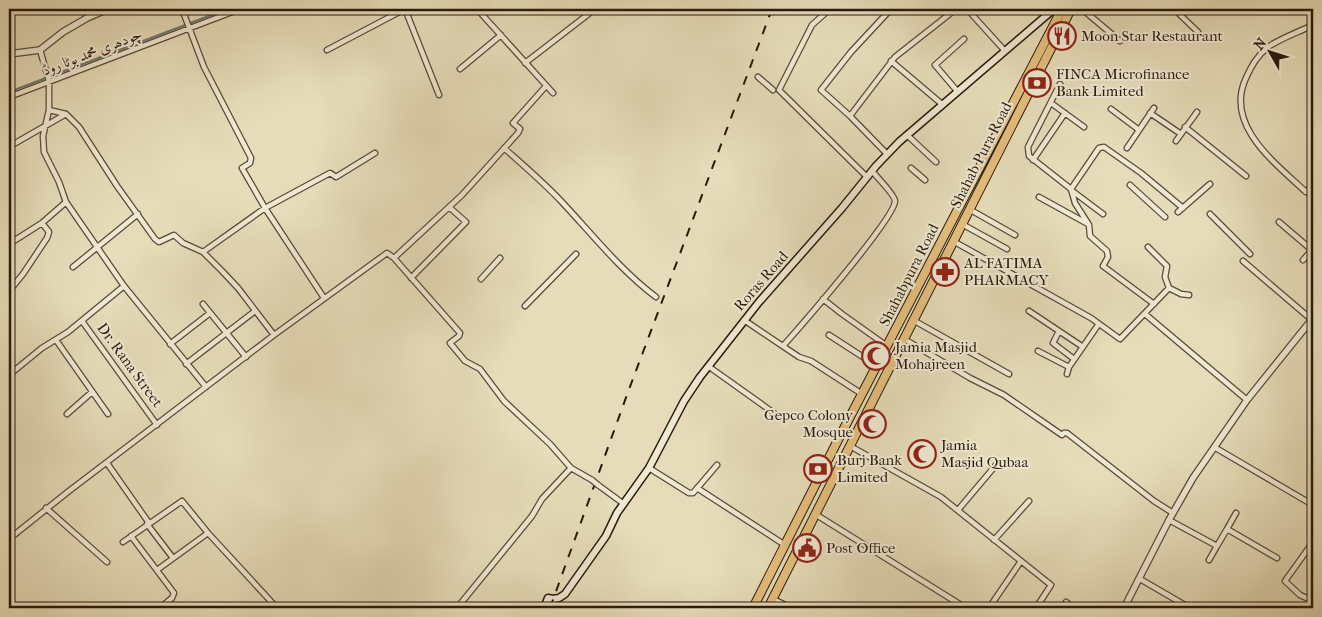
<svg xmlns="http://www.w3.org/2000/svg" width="1322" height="617" font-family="'IM FELL French Canon',Amiri,serif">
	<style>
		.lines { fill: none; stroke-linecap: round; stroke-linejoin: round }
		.stream { stroke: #6b7a71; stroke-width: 2 }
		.minor-casing { stroke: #584a37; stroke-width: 7 }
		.tertiary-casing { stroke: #584a37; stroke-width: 8 }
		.secondary-casing { stroke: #291a0c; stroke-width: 9 }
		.primary-casing { stroke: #291a0c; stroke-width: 10 }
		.minor { stroke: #efe8d2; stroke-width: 4.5 }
		.tertiary { stroke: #efe8d2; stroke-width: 5.5 }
		.secondary { stroke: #efe8d2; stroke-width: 6 }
		.primary { stroke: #e3be7c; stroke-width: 8 }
		.rail { stroke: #291a0c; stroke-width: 2; stroke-dasharray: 9 9; stroke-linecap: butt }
		.minor-bridge-casing { stroke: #584a37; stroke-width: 7; stroke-linecap: butt }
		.minor-bridge { stroke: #efe8d2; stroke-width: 4.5 }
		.labels { text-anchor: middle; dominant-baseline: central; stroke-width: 4; stroke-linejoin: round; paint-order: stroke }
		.poi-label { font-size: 15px; fill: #291a0c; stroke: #efe8d2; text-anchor: start }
		.street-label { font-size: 15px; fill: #291a0c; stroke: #efe8d2 }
	</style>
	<rect width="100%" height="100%" fill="#e6dcb9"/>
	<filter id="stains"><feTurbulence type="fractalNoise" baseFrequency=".004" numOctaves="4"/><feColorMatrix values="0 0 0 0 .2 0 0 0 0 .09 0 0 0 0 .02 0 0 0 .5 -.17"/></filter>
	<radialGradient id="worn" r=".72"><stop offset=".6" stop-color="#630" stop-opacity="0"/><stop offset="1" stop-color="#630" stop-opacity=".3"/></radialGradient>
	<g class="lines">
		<path class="stream" d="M9,92L227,9"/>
		<defs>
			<path id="minor" d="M182,9L204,67L251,158L250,163L242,168L265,208L324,298
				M405,9L439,95
				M477,9L553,93
				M830,9L812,25L779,90L867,177
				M967,9L1005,51
				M1082,9L1120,41
				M1174,9L1198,32
				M1313,25C1299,32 1281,38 1268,47C1257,56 1252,65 1246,78C1224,125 1275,163 1306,192L1313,185
				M40,50L49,81V110L66,114L79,127L117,186L155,239L159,242L174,235L183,243L203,252L222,271L238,288L274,335
				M327,50L405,9
				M891,61L943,105
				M525,63L595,9
				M460,69L501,35
				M758,77L773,90
				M1060,84L1028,147L1029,156L1071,189L1075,203L1089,225L1090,236L1107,251L1108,257L1103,266L1154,304
				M958,92L935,65L964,39
				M9,97L240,9
				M1051,103L1084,127
				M1111,109L1139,130
				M49,110L43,136L44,152L59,182L66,202L124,286L206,387
				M1150,113L1181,134
				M850,116L895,57L956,9
				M1185,127L1246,176
				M907,135L936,162
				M1176,141L1197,112
				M12,145L66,114
				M504,148C523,165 543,182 561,201C592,234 620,270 656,297
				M1127,148L1154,108
				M887,154L850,116L821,90L851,52L891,9
				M1033,160L1065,113
				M911,168L925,180
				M1130,185L1165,217
				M1071,189L1099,148L1104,147L1141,173L1183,208
				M1071,190L1103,214
				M1039,197L1088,224
				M969,209L1015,235
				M1178,212L1210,184
				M1210,214L1250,254
				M1279,222L1313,251
				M962,224L1007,249
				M953,241L1091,318L1120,339L1169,288
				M9,244L42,223L66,202
				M1148,247L1167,266L1165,277L1169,288L1181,294L1189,295
				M203,252L265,208L330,173L336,177L375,153
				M394,258L462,195L518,133L520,129L513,123L546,86
				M1303,260L1313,249
				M1243,261L1312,320
				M73,267L138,214
				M411,278L466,222L449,207
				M481,279L500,258
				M9,291L23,274L47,238L49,232L42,223
				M823,299L842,314L887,346
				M203,304L246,357
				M525,306L576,254
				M1029,311L1083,347
				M1145,314L1247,400
				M744,320L799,357L811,361L862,394
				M913,320L1009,374
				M82,321L157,425
				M1059,331L1053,343L1074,359
				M829,335L877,366
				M904,339L970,378L1004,395L1062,435L1064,433H1067L1154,501L1173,513
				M56,340L108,414
				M170,344L210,313
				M783,346C800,327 895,218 895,201C895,195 876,176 872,171
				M1038,351L1069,367
				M186,364L255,311
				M708,366L774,413
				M1067,374L1069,367L1098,325
				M9,375L42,348L68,332L124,286
				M67,414L92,392
				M850,446L941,497L1021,561L989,608
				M1214,447L1313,505
				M107,463L149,523
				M649,468L689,493H693L717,465
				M598,485L624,504
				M697,488L785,545
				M46,508L107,562
				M958,510L996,465
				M815,514L961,605
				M1169,520L1217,546L1227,529L1277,558
				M147,524L173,558
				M1227,529L1236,513
				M131,536L174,593L172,598L160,608
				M9,539L69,491L274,335L387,253L394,258L460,333L459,336L450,343L465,361L480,369L504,401L550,444L571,468L592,480
				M994,540L1029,501
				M123,542L182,501L208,533L277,608
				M1313,542L1285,581L1300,595L1313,601
				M1209,560L1217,546
				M1021,561L1051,585L1036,608
				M157,570L208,533
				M1140,579L1190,608
				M773,599L791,608
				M1066,602L1074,608
				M56,608L58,606
				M457,608L532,516L542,499L571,468"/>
			<path id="tertiary" d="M9,54L40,50L63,32L87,18L108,9
				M1124,608L1169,520L1193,478L1247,400L1313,318"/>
			<path id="secondary" d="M544,608L548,598L553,599L559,598L565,594L606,536L617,513L649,468L684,401L700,377L759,302L842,208L876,166L899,142L1054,9"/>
			<path id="primary" d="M753,608L838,440L1062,9
				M768,608L1071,9"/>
		</defs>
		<use href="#minor" class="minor-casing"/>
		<use href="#tertiary" class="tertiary-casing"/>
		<use href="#secondary" class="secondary-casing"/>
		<use href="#primary" class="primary-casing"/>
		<use href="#minor" class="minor"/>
		<use href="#tertiary" class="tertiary"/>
		<use href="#secondary" class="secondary"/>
		<use href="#primary" class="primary"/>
		<path class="rail" d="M550,608L628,392L772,9"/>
		<defs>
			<path id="minor-bridge" d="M592,480L598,485"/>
		</defs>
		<use href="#minor-bridge" class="minor-bridge-casing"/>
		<use href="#minor-bridge" class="minor-bridge"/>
	</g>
	<defs>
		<symbol id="restaurant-ring" viewBox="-11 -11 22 22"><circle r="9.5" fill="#efe8d2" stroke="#8f2418" stroke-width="1.5"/><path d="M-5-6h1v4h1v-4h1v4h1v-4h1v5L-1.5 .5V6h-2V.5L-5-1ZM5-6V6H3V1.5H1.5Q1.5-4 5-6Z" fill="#8f2418"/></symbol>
		<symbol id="bank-ring" viewBox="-11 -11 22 22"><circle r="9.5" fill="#efe8d2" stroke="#8f2418" stroke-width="1.5"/><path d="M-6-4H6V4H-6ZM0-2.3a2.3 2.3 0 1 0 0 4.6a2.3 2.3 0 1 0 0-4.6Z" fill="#8f2418"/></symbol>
		<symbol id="pharmacy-ring" viewBox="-11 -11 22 22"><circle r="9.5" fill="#efe8d2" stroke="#8f2418" stroke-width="1.5"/><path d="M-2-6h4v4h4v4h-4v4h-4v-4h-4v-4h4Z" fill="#8f2418"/></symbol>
		<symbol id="mosque-ring" viewBox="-11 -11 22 22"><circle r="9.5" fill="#efe8d2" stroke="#8f2418" stroke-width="1.5"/><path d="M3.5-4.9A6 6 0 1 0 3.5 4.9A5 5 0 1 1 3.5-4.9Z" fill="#8f2418"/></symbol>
		<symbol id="civic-ring" viewBox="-11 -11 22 22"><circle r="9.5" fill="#efe8d2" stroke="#8f2418" stroke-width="1.5"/><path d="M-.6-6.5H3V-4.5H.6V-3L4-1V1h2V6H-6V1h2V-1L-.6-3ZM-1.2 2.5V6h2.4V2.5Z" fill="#8f2418"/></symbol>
	</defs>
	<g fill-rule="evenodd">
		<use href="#restaurant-ring" x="1046" y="20" width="32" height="32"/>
		<use href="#bank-ring" x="1021" y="67" width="32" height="32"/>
		<use href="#pharmacy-ring" x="929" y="256" width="32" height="32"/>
		<use href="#mosque-ring" x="860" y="340" width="32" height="32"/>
		<use href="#mosque-ring" x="856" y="408" width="32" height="32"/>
		<use href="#mosque-ring" x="906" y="438" width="32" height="32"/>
		<use href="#bank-ring" x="802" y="453" width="32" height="32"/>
		<use href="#civic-ring" x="791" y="532" width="32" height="32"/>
	</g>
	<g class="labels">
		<g class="poi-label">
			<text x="1081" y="36">Moon Star Restaurant</text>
			<text x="1056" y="74">FINCA Microfinance<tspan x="1056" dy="17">Bank Limited</tspan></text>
			<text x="964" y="263">AL FATIMA<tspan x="964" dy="17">PHARMACY</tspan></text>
			<text x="895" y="347">Jamia Masjid<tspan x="895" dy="17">Mohajreen</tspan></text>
			<text x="853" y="415" text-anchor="end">Gepco Colony<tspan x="853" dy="17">Mosque</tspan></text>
			<text x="941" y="445">Jamia<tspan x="941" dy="17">Masjid Qubaa</tspan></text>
			<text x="837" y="460">Burj Bank<tspan x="837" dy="17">Limited</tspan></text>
			<text x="826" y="548">Post Office</text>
		</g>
		<g class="street-label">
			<text transform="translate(92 52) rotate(-21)">چودھری محمد بوٹا روڈ</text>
			<text transform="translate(981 155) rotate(-63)">Shahab Pura Road</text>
			<text transform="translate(909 275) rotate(-63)">Shahabpura Road</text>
			<text transform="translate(761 281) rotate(-49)">Roras Road</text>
			<text transform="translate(130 365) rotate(54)">Dr. Rana Street</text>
		</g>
	</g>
	<rect width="1322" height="617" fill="none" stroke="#e6dcb9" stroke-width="30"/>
	<rect x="10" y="10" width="1302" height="597" fill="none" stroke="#291a0c" stroke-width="2.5"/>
	<rect x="15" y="15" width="1292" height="587" fill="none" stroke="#291a0c"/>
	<g transform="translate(1270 52) rotate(309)" stroke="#efe8d2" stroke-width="4" paint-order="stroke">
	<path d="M0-4L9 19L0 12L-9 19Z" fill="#291a0c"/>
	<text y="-8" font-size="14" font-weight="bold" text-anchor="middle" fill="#291a0c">N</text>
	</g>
	<rect width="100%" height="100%" filter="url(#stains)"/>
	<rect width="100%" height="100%" fill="url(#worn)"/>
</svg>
